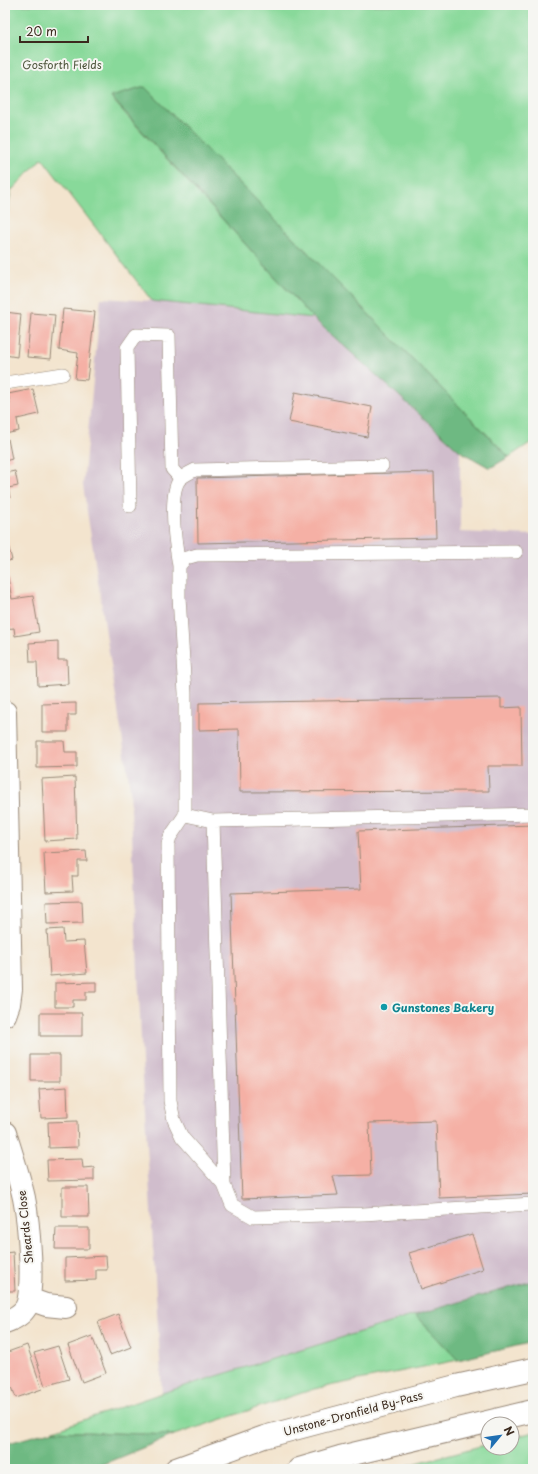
<svg xmlns="http://www.w3.org/2000/svg" width="538" height="1474" font-family="'Playpen Sans',sans-serif">
	<style>
		.industrial { fill: #d0bdcc }
		.green { fill: #88d99a; stroke: #62825c }
		.forest { fill: #6eb982; stroke: #547250 }
		.building { fill: #f5b0a5 }
		.lines { fill: none; stroke-linecap: round; stroke-linejoin: round }
		.lane-casing { stroke: #978776; stroke-width: 14 }
		.street-casing { stroke: #978776; stroke-width: 24 }
		.highway-casing { stroke: #978776; stroke-width: 24 }
		.path { stroke: #978776; stroke-width: 2.5; stroke-dasharray: 1 3; stroke-linecap: butt }
		.lane { stroke: #fff; stroke-width: 13 }
		.street { stroke: #fff; stroke-width: 22 }
		.highway { stroke: #fff; stroke-width: 22 }
		.culture-dot { fill: #0f9aa8; stroke: #f6f6f2; stroke-width: 1.5 }
		.labels { text-anchor: middle; dominant-baseline: central; stroke-width: 4; stroke-linejoin: round; paint-order: stroke }
		.park-label { font-size: 11px; fill: #4e563d; stroke: #f6f6f2 }
		.culture-label { font-size: 11px; font-weight: bold; fill: #0d838f; stroke: #f6f6f2; text-anchor: start }
		.street-label { font-size: 11px; fill: #3b2a1e; stroke: #f6f6f2 }
	</style>
	<rect width="100%" height="100%" fill="#f6f6f2"/>
	<filter id="ink" filterUnits="userSpaceOnUse"><feTurbulence type="fractalNoise" baseFrequency=".025" numOctaves="2"/><feDisplacementMap in="SourceGraphic" scale="8" xChannelSelector="R" yChannelSelector="G"/><feConvolveMatrix kernelMatrix="1 2 1 2 8 2 1 2 1" color-interpolation-filters="sRGB"/></filter>
	<filter id="wash" filterUnits="userSpaceOnUse"><feTurbulence type="fractalNoise" baseFrequency=".012" numOctaves="4" result="noise"/><feDisplacementMap in="SourceGraphic" scale="16" xChannelSelector="R" yChannelSelector="G"/><feGaussianBlur stdDeviation="0.9" result="paint"/><feColorMatrix in="noise" values="0 0 0 0 0 0 0 0 0 0 0 0 0 0 0 0 0 1.4 0 .05"/><feComposite in="paint" operator="in"/></filter>
	<g filter="url(#wash)">
		<rect width="100%" height="100%" fill="#f3e4ce"/>
		<path class="industrial" d="M101,298L152,301L313,318L460,451V532L533,535V1281L415,1315L162,1393L142,1062L130,787L83,485Z"/>
		<path class="green" d="M5,5H533V441L509,457L145,87L111,98L313,318L152,301L42,158L11,191L5,229Z
			M415,1315L458,1360L314,1389L174,1435L51,1431L162,1393Z
			M533,1432V1469H394L488,1444V1448H512V1438Z"/>
		<path class="forest" d="M145,87L509,457L490,468L460,451L313,318L111,97Z
			M533,1281V1342L458,1360L415,1315Z
			M51,1431L174,1435L91,1469H5V1444Z"/>
		<g id="blocks">
			<path class="building" d="M63,309L95,312L87,380L75,379L78,353L59,350Z
				M5,312L21,314L17,357L5,355Z
				M31,313L55,315L51,359L27,357Z
				M33,389L39,414L17,419L19,431L5,434V404L10,403L8,394Z
				M295,392L372,407L367,437L289,422Z
				M8,439L12,459L5,461V440Z
				M15,471L18,486L8,488L10,498L5,499V473Z
				M434,472L436,538L198,543L197,478Z
				M5,533L12,560L5,562Z
				M5,573H7L12,599L33,596L39,632L15,636L14,628L5,629Z
				M58,641V660H67L68,684L38,686L37,662H30L29,643Z
				M501,698V708L521,707L522,766H488L489,791L240,792L239,729L199,730V703Z
				M76,703V715H68V732H42V704Z
				M37,741H64L65,752H77V767L37,768Z
				M75,777L77,839L45,841L42,779Z
				M533,825V1194L439,1198L436,1121L369,1123L371,1175L333,1176L338,1195L242,1199L231,893L361,889L358,831Z
				M86,851L87,861H78V876H72L73,891L46,892L44,853Z
				M82,901L83,923L47,924L46,902Z
				M63,929L64,942L84,941L87,973L50,976L47,930Z
				M96,982V992H86V1000H73V1007H55V983Z
				M40,1013H82V1036H40Z
				M31,1055H60V1081H31Z
				M67,1087L68,1117L41,1118L39,1089Z
				M77,1121L78,1147L49,1148L48,1122Z
				M82,1159L83,1168L94,1167V1180L48,1181L47,1160Z
				M62,1187H88L89,1217H62Z
				M56,1228H89V1249H55Z
				M472,1234L483,1269L421,1289L409,1253Z
				M13,1252L15,1291H5V1253Z
				M106,1256L107,1270H96V1280L65,1281V1258Z
				M118,1314L131,1347L110,1355L98,1322Z
				M92,1336L106,1373L82,1382L68,1345Z
				M27,1345L42,1389L16,1398L12,1387L6,1389L5,1387V1353Z
				M58,1346L69,1379L45,1386L34,1353Z"/>
		</g>
	</g>
	<g filter="url(#ink)">
		<use href="#blocks" fill-opacity="0" stroke="#978776" stroke-width="1"/>
		<g class="lines">
			<defs>
				<path id="lane" d="M5,383L63,374
					M130,506L127,348L136,335L169,336L172,469L180,478
					M516,552L197,555L186,558L179,566V597L185,693V815L213,821L224,1185L232,1205L253,1217L363,1214L533,1204
					M179,566C176,548 167,491 181,478C185,475 191,472 195,470L382,466
					M185,815L170,837L168,844L170,1101L174,1120L182,1137L224,1185
					M213,821L533,814"/>
				<path id="street" d="M5,712L11,989L9,1004L5,1015
					M5,1133C12,1155 19,1176 24,1198C28,1218 36,1294 25,1309C20,1316 13,1319 5,1322
					M29,1299L46,1305L66,1307"/>
				<path id="highway" d="M176,1469L264,1437L456,1386L533,1369
					M299,1469L340,1457L533,1411"/>
			</defs>
			<use href="#lane" class="lane-casing"/>
			<use href="#street" class="street-casing"/>
			<use href="#highway" class="highway-casing"/>
			<path class="path" d="M82,5L87,10"/>
			<use href="#lane" class="lane"/>
			<use href="#street" class="street"/>
			<use href="#highway" class="highway"/>
		</g>
	</g>
	<circle class="culture-dot" cx="384" cy="1007" r="4"/>
	<g class="labels">
		<g class="park-label">
			<text x="62" y="64">Gosforth Fields</text>
		</g>
		<g class="culture-label">
			<text x="392" y="1007">Gunstones Bakery</text>
		</g>
		<g class="street-label">
			<text transform="translate(25 1227) rotate(-96)">Sheards Close</text>
			<text transform="translate(353 1413) rotate(-15)">Unstone-Dronfield By-Pass</text>
		</g>
	</g>
	<rect width="538" height="1474" fill="none" stroke="#f6f6f2" stroke-width="20"/>
	<g transform="translate(500 1436) rotate(61)"><circle r="19" fill="#f6f6f2" stroke="#aba49d"/>
	<path d="M0-3L7 15L0 10L-7 15Z" fill="#1f6fb2"/>
	<text y="-6" font-size="11" font-weight="bold" text-anchor="middle" fill="#3b2a1e">N</text>
	</g>
	<path d="M20 36v6h68v-6" fill="none" stroke="#3b2a1e" stroke-width="2"/>
	<text x="26" y="36" font-size="12" fill="#3b2a1e" stroke="#f6f6f2" stroke-width="3" paint-order="stroke">20 m</text>
</svg>
